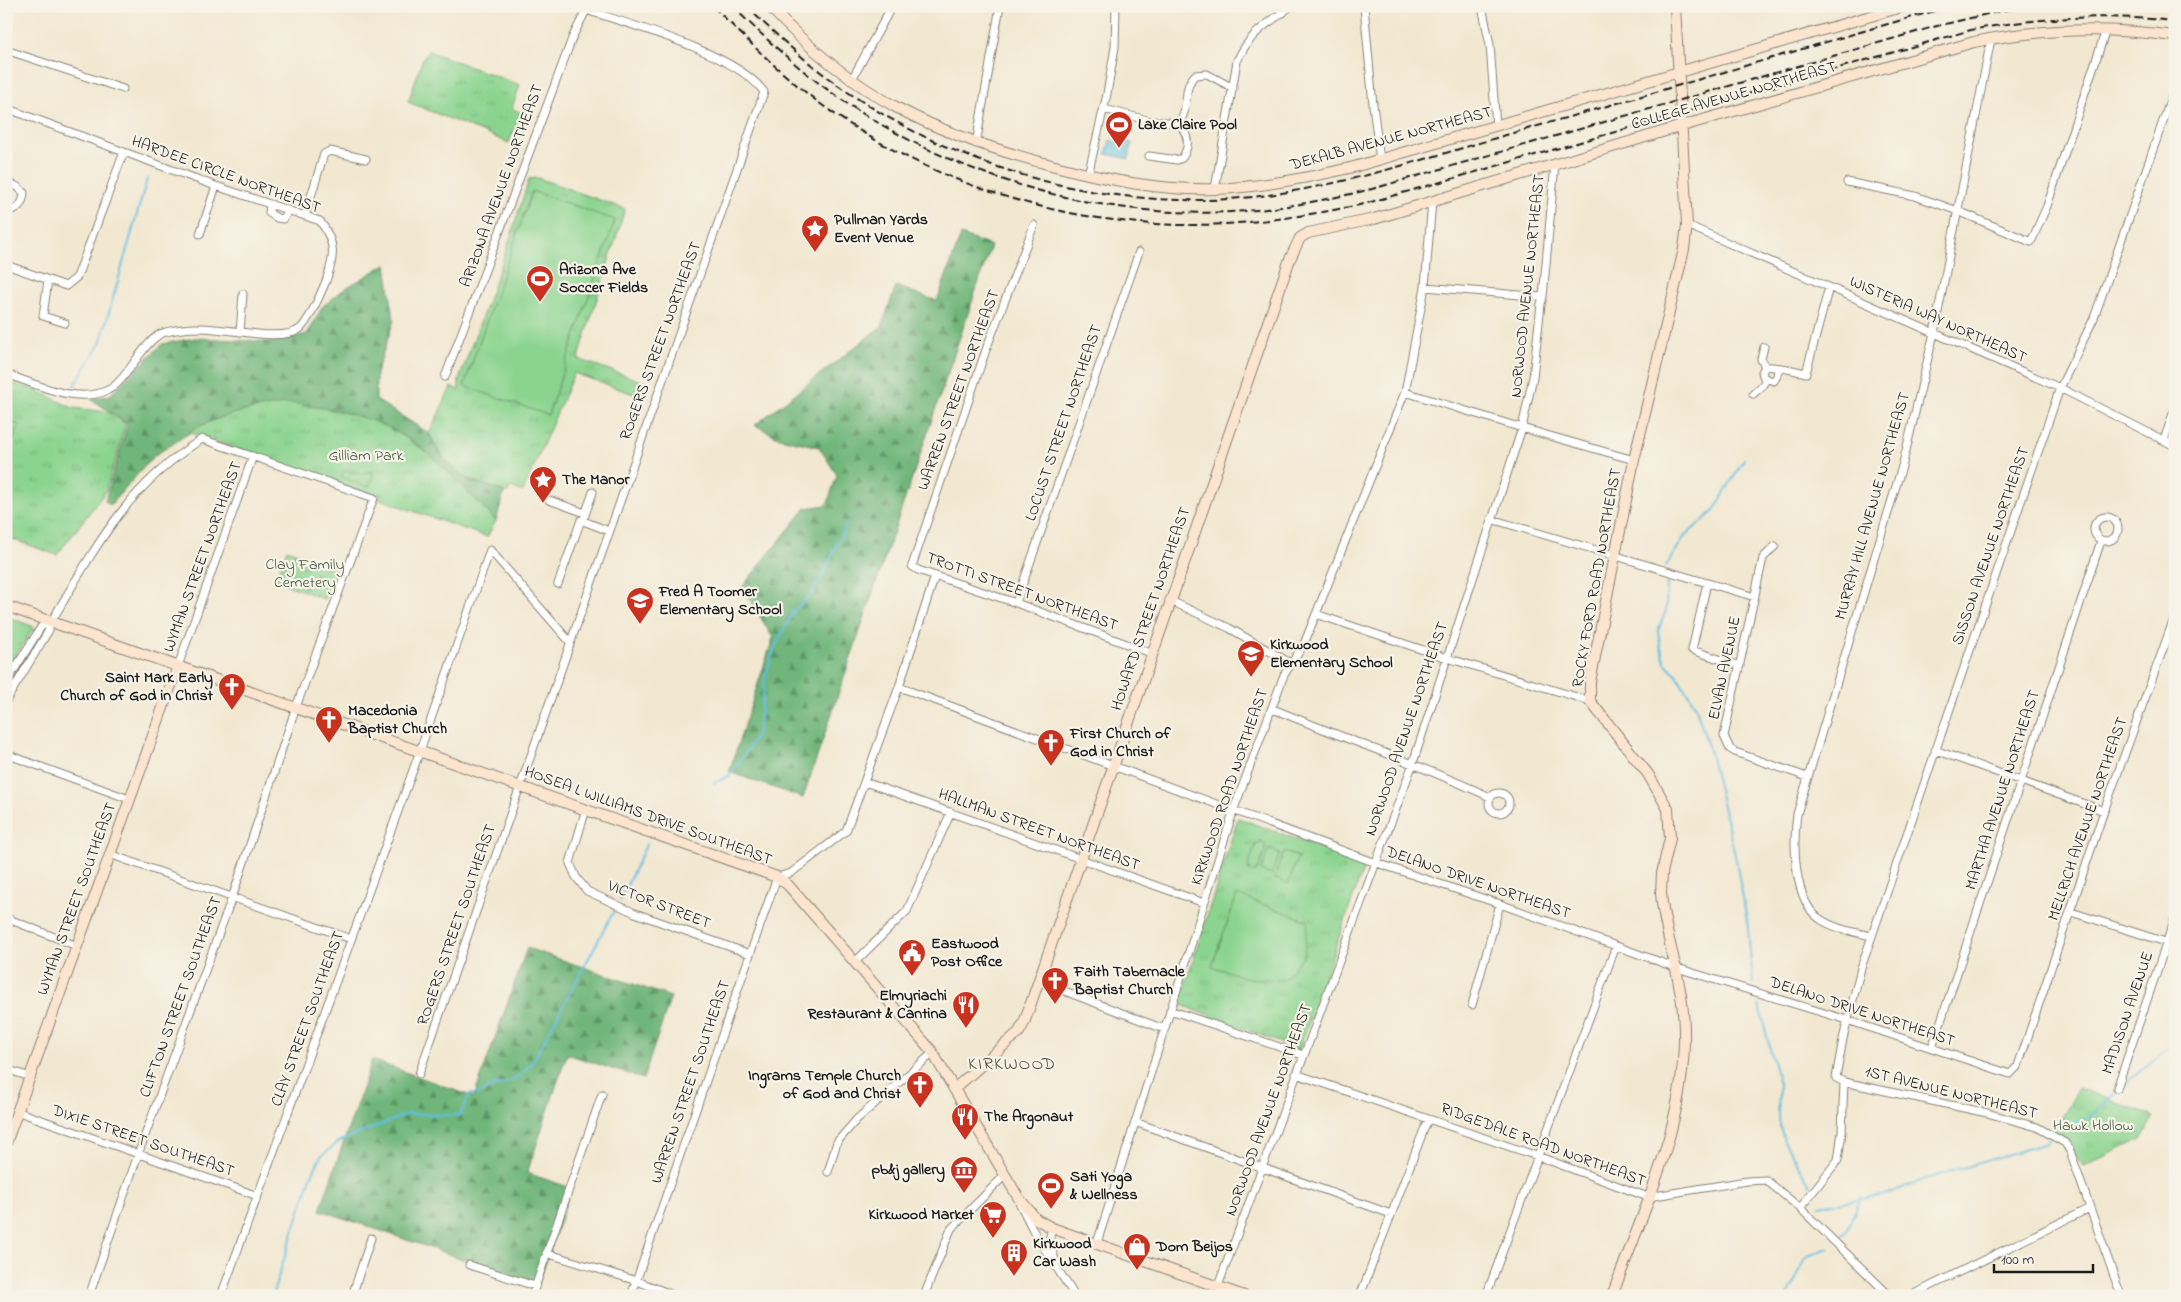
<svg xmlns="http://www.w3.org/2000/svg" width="2181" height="1302" font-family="'Indie Flower',sans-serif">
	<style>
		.forest { fill: url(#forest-firs); stroke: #46694b }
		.cemetery { fill: url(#cemetery-stones); stroke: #547856 }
		.park { fill: url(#park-tufts); stroke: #547856 }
		.garden { fill: url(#garden-furrows); stroke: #547856 }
		.pitch { fill: #8bd48f; stroke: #547856 }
		.water { fill: url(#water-ripples); stroke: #406d7f }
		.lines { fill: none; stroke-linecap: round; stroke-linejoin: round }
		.stream { stroke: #64bee2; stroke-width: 2 }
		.street-casing { stroke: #878276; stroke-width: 9 }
		.secondary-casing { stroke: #878276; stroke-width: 12 }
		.street { stroke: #fff; stroke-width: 7 }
		.secondary { stroke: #fce5cf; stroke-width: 10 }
		.rail { stroke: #1c1c1c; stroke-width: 2; stroke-dasharray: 8 4; stroke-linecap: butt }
		.labels { text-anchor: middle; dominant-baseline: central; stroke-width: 4.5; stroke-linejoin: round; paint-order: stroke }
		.street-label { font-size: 16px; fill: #1c1c1c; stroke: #f7f3e8 }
		.poi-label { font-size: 16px; font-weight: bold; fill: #1c1c1c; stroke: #f7f3e8; text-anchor: start }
		.park-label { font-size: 16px; fill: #435c44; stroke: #f7f3e8 }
		.neighbourhood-label { font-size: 18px; letter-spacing: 1px; fill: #5a493a; stroke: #f7f3e8 }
	</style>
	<defs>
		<pattern id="forest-firs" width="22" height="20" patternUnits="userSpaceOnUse" patternTransform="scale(1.25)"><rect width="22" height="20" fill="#70b67a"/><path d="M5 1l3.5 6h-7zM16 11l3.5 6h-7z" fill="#5b9363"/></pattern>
		<pattern id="cemetery-stones" width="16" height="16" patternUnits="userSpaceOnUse" patternTransform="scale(1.25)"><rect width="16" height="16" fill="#8bd48f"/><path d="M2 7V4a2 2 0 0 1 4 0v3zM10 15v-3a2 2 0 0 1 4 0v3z" fill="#77b57b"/></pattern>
		<pattern id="park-tufts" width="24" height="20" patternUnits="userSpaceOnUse" patternTransform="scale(1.25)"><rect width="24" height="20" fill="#8bd48f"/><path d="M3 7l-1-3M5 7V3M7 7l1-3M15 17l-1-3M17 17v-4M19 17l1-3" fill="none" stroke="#77b57b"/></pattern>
		<pattern id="garden-furrows" width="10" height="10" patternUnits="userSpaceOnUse" patternTransform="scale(1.25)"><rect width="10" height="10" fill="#8bd48f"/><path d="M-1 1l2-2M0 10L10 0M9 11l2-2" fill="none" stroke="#77b57b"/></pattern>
		<pattern id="water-ripples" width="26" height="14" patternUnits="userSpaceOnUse" patternTransform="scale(1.25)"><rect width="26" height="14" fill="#64bee2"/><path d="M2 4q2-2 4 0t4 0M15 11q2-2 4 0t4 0" fill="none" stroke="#56a3c1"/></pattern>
	</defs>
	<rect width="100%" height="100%" fill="#f7f3e8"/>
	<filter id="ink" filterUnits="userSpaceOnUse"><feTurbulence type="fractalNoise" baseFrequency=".02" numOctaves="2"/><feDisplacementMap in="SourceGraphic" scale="10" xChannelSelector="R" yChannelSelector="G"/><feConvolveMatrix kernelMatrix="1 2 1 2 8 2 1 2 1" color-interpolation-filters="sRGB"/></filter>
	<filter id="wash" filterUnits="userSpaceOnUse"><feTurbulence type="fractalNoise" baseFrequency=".0096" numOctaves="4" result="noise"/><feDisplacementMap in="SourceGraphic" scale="20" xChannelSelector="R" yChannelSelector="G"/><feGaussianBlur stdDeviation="1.12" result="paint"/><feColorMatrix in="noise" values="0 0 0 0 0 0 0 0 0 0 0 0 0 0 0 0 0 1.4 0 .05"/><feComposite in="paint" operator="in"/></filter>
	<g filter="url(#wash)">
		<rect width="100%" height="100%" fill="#f2e8d1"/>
		<path class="forest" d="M961,235L991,246L803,798L729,772L773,638L742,587L806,508L827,505L837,475L819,447L780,438L755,425L882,326L896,286L937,301Z
			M386,264L394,320L376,374V400L427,432L444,460L464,478L504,492L496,521L450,473L414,442L380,424L339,411L223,417L200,426L154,456L110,505L105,501L128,424L91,399L110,395L162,344L195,338L275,342L307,334L323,306L346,288Z
			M527,948L671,997L643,1079L567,1054L527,1173L571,1188L538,1285L320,1210L372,1060L474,1097Z"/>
		<path class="cemetery" d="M287,549L336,568L324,599L275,580Z"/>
		<path class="park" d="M428,51L520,85L512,108L521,113L509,143L408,102L423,58Z
			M538,178L625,209L578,359L647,383L642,397L574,373L523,492L511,487L508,493C462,477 455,479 429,434L451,387L459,390V380L506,251L529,179Z
			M6,381L38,391L73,408L108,412L126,424L106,491L57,555L6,537Z
			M291,403C321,408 352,412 380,424C427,444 461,485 496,521L487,537L189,432C220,414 256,408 291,403Z
			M6,616L34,627L6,673Z
			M1238,818L1365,864L1299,1050L1179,1004Z
			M2079,1088L2154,1117L2141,1139L2084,1166L2055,1130Z"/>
		<path class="garden" d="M344,471L361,473L373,471V479L368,487L341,477Z"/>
		<path class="pitch" d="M532,191L615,220L548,415L464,386Z
			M6,421L19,425L6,460Z
			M1260,841L1266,844L1264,847L1266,848L1258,870H1256L1255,873L1249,870L1250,867L1248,866L1256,844L1258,845Z
			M1269,849L1280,853L1271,875L1261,871Z
			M1284,852L1298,857L1288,884L1274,878Z
			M1237,895L1308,921L1304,955L1284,980L1247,978L1212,966Z"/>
		<path class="water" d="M1110,140L1124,144L1125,141L1132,143L1129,159L1106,154Z"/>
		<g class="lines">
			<path class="stream" d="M74,386L100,344L147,179
				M1666,566L1685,536L1714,511L1744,459
				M1667,577L1666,610L1658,631L1660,644L1665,663L1676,674L1695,705L1709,749L1735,855L1747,920L1753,983
				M714,783L729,776L749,748L758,731L765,677L775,647L793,612L810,595L822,576L846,525
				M620,900L647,843
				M1759,1005L1779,1084L1778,1119L1784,1141L1810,1185
				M2121,1087L2175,1042
				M2053,1127C2078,1128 2101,1109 2118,1090
				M1819,1206L1885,1195L1922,1180L2046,1143L2049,1138
				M1842,1235L1846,1232L1861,1197
				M272,1296L311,1177L321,1156L340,1141L408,1114L460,1115L470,1094H479L493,1086L504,1084L520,1075L532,1063L614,911
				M1788,1296L1806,1257L1830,1247"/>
		</g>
	</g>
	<g filter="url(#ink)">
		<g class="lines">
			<defs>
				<path id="street" d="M1278,6L1283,13
					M1364,6L1373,105L1380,160
					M1482,6L1490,45L1496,126
					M6,50L123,89
					M851,81L892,6
					M6,108L210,184L320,221C336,243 335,256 326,281C321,293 310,319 301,328C286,342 234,330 215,329C199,327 182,328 166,332C155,334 145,348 138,357C131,366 120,385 108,390C76,405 37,384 6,374
					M1104,109L1151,121L1179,123
					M976,144L1000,6
					M1149,156L1177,160L1182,158C1191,145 1188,135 1179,123C1190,109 1182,87 1195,75L1207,74L1233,88
					M1088,175L1107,94L1115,47L1116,6
					M1847,182L1915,196L1958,211L2031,242L2047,206L2106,30
					M6,185C14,182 19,188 24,193C23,205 18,210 6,211
					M1215,189L1237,61C1251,31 1267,25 1291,6
					M270,204L269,213L277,218L283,219L289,211
					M305,216L324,154L330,151L366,159
					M1034,225L987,347L912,566L918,570L1016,603L1151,653
					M1687,225L2060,388L2175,446
					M200,234L216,186
					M6,265L66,286L77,277L124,152
					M48,280L43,316L65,323
					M1425,287L1543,297
					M240,332L243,294
					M1764,347L1761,359L1765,367
					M1778,369L1777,376L1774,381L1764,378L1762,372L1765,367C1772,365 1797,371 1806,373L1829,287
					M445,377L573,36L588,7
					M1405,392L1522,428L1634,460
					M1753,394L1761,387L1766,380
					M2164,440L2175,408
					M549,500L585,513
					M585,515L593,492
					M2094 529a12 12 0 1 1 24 0a12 12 0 1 1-24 0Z
					M1491,519L1755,597
					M1775,546L1763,558L1724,736L1730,749L1735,752L1807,777
					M1707,583L1692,650L1740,666
					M558,584L581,520L609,531
					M1169,600L1229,628L1292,664
					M1016,603L1139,252
					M1316,614L1447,658L1590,701
					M178,666L253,456
					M6,683L41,627L54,617C98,543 127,487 202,439L374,498L296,707L234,892L140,1149L89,1296
					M899,687L1368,860L1500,904L1677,968L1847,1020L2010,1074L2018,1066L2104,811L2175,616
					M6,701L49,630L48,621
					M1273,709C1345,739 1419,764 1490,797
					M1935,750L2104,811
					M6,754L129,799
					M865,782L1204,903
					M1489 803a10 10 0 1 1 20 0a10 10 0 1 1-20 0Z
					M586,809L570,863L576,877L587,891L635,913L750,954
					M109,854L351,939
					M2071,912L2175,945
					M6,918L77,946
					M1871,936C1854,932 1835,929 1820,919C1793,901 1793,843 1797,814L1903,463L1934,333L1991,39
					M854,963L907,911L951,812
					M1038,981L1164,1029
					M1472,1005L1500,904
					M1170,1010L1303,1055
					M1932,1048L2101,541
					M6,1069L30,1077
					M419,1074L764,92C737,54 632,25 586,10
					M1296,1074L1537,1156L1648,1197L1747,1181L1766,1180L1800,1208L1890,1296
					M1844,1082L1987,1113L2037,1127L2065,1143L2070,1151L2121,1296
					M2117,1088L2175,918
					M19,1112L258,1196
					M1135,1122L1391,1214
					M828,1172L837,1142L857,1119L933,1053
					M1019,1202L1036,1236L1075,1296
					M1800,1208L1838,1160L1842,1132L1844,1082L1836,1078L1843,1039L1861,968L2060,388L2094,318L2175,87
					M1052,1228L1049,1241L1056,1263
					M1097,1243L1234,809L1284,675L1304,644L1405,392L1425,287L1432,201
					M546,1253L637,1281L676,1296
					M469,1265L535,1286
					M1218,1286L1412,766L1522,428L1533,377L1541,304L1543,297L1555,164
					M221,1296L416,762L490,550L570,642
					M352,1296L371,1238
					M532,1296L602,1094
					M631,1296L777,877L791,873L846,831L899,687L935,576
					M924,1296L951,1229L1005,1175
					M1360,1296L1428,1119
					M1486,1296L1616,946
					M1910,1296L2090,1208"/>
				<path id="secondary" d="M769,6C854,98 936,135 1055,166C1108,180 1161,191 1216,189C1263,187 1308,178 1354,167L1905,6
					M6,606L777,877L788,885L931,1050L1018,1197L1036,1219L1052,1228L1244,1296
					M954,1089L1019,1032L1024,1023L1290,259L1300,238L1308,233L1374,219L1682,126L1974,42C2041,28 2107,27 2175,36
					M6,1143L178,666
					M1612,1296C1645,1206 1692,1110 1683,1012C1680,971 1664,933 1661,893L1662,873L1670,838L1668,809L1648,774L1590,701V682L1634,460L1684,249L1687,225L1675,6"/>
			</defs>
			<use href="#street" class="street-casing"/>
			<use href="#secondary" class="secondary-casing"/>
			<use href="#street" class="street"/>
			<use href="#secondary" class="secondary"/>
			<path class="rail" d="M713,6C748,41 782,75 822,105C925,181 1060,225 1189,225C1248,225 1306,216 1364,204L1971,30C2039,17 2105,14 2175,21
				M732,6C769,42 807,77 851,106C969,183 1115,224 1257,210C1296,206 1334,198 1372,189L1937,26L2000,11L2035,6
				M746,6C775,34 806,62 839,86C964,174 1123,217 1275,194C1356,182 1434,156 1513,133C1608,106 1704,78 1799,50C1851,35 1902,19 1955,6
				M2156,6L2175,9"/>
		</g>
	</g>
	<defs>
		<symbol id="stadium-pin" viewBox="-11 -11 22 30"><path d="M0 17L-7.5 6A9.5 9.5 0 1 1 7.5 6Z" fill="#c8321e" stroke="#f7f3e8"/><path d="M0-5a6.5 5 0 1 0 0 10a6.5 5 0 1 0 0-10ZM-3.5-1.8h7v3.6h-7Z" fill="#fff"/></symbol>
		<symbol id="sight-pin" viewBox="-11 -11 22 30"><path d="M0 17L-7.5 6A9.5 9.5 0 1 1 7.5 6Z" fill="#c8321e" stroke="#f7f3e8"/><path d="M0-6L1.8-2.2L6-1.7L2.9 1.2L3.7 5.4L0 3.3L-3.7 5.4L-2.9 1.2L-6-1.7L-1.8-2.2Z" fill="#fff"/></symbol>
		<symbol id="school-pin" viewBox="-11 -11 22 30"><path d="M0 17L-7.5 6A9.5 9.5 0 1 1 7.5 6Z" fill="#c8321e" stroke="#f7f3e8"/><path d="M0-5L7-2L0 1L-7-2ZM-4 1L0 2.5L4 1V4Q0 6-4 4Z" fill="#fff"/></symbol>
		<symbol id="church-pin" viewBox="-11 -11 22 30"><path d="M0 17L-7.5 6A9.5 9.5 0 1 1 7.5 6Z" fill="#c8321e" stroke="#f7f3e8"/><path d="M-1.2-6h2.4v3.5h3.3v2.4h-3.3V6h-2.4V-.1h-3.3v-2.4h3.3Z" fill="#fff"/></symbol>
		<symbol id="civic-pin" viewBox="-11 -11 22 30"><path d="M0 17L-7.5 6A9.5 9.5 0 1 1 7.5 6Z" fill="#c8321e" stroke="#f7f3e8"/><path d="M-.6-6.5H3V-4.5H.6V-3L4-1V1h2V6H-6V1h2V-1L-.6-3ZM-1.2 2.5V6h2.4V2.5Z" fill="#fff"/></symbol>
		<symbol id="restaurant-pin" viewBox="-11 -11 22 30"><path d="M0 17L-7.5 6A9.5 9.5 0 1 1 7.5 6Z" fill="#c8321e" stroke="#f7f3e8"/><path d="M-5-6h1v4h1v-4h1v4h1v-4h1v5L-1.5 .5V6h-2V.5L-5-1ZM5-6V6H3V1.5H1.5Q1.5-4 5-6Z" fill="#fff"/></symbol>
		<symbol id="museum-pin" viewBox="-11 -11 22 30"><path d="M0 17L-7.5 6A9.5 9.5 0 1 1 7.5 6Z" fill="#c8321e" stroke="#f7f3e8"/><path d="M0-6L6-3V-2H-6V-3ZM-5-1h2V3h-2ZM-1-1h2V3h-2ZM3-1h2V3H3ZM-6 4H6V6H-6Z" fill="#fff"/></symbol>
		<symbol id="supermarket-pin" viewBox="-11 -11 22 30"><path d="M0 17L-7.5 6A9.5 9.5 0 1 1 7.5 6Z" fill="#c8321e" stroke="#f7f3e8"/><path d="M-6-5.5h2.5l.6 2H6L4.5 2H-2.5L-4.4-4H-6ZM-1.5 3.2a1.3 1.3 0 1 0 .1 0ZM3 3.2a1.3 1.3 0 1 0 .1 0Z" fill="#fff"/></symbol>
		<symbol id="shop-pin" viewBox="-11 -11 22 30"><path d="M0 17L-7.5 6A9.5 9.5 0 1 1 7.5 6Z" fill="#c8321e" stroke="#f7f3e8"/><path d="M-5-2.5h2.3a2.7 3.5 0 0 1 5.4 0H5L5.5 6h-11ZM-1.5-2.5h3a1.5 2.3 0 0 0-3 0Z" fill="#fff"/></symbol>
		<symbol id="building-pin" viewBox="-11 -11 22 30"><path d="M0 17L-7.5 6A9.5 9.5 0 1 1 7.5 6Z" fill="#c8321e" stroke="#f7f3e8"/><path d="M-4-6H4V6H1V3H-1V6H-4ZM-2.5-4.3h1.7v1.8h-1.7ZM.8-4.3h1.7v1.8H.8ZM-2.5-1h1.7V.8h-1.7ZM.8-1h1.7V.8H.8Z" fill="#fff"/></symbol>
	</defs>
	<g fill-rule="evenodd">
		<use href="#stadium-pin" x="1103" y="109" width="32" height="43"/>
		<use href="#sight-pin" x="799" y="213" width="32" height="43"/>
		<use href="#stadium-pin" x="524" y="263" width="32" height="43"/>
		<use href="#sight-pin" x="527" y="464" width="32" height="43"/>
		<use href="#school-pin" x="624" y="585" width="32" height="43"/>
		<use href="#school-pin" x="1235" y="638" width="32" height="43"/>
		<use href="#church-pin" x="216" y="671" width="32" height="43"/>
		<use href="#church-pin" x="313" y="704" width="32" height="43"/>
		<use href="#church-pin" x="1035" y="727" width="32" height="43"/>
		<use href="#civic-pin" x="896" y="937" width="32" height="43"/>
		<use href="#church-pin" x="1039" y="965" width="32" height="43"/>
		<use href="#restaurant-pin" x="950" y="989" width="32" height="43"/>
		<use href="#church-pin" x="904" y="1069" width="32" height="43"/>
		<use href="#restaurant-pin" x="949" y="1101" width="32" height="43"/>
		<use href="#museum-pin" x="948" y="1154" width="32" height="43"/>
		<use href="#stadium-pin" x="1035" y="1170" width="32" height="43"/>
		<use href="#supermarket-pin" x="977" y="1199" width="32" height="43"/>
		<use href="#shop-pin" x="1121" y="1231" width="32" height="43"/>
		<use href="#building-pin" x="998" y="1237" width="32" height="43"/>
	</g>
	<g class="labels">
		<g class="street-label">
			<text transform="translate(1734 96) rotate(-16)">COLLEGE AVENUE NORTHEAST</text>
			<text transform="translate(1391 139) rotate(-15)">DEKALB AVENUE NORTHEAST</text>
			<text transform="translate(226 175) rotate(20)">HARDEE CIRCLE NORTHEAST</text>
			<text transform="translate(502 186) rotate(-70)">ARIZONA AVENUE NORTHEAST</text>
			<text transform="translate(1528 286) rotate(-84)">NORWOOD AVENUE NORTHEAST</text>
			<text transform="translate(1938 320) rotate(24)">WISTERIA WAY NORTHEAST</text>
			<text transform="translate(661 341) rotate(-70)">ROGERS STREET NORTHEAST</text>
			<text transform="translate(959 390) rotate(-70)">WARREN STREET NORTHEAST</text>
			<text transform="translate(1064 423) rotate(-71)">LOCUST STREET NORTHEAST</text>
			<text transform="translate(1873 506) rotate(-74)">MURRAY HILL AVENUE NORTHEAST</text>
			<text transform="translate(1991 546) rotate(-71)">SISSON AVENUE NORTHEAST</text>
			<text transform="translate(203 557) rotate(-70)">WYMAN STREET NORTHEAST</text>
			<text transform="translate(1597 578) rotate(-80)">ROCKY FORD ROAD NORTHEAST</text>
			<text transform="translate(1022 592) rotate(20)">TROTTI STREET NORTHEAST</text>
			<text transform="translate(1151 609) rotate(-71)">HOWARD STREET NORTHEAST</text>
			<text transform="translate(1725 668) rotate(-78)">ELVAN AVENUE</text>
			<text transform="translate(1407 729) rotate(-71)">NORWOOD AVENUE NORTHEAST</text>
			<text transform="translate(1230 787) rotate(-71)">KIRKWOOD ROAD NORTHEAST</text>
			<text transform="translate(2003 790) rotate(-72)">MARTHA AVENUE NORTHEAST</text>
			<text transform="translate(648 816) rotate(20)">HOSEA L WILLIAMS DRIVE SOUTHEAST</text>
			<text transform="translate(2088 819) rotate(-71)">MELLRICH AVENUE NORTHEAST</text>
			<text transform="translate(1039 830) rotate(20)">HALLMAN STREET NORTHEAST</text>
			<text transform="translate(1478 883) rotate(19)">DELANO DRIVE NORTHEAST</text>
			<text transform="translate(77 899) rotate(-70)">WYMAN STREET SOUTHEAST</text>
			<text transform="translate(659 905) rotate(21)">VICTOR STREET</text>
			<text transform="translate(457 925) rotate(-71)">ROGERS STREET SOUTHEAST</text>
			<text transform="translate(181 997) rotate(-70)">CLIFTON STREET SOUTHEAST</text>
			<text transform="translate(1862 1012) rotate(18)">DELANO DRIVE NORTHEAST</text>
			<text transform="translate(2128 1013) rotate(-71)">MADISON AVENUE</text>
			<text transform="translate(308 1019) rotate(-70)">CLAY STREET SOUTHEAST</text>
			<text transform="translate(691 1082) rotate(-71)">WARREN STREET SOUTHEAST</text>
			<text transform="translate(1951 1093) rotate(14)">1ST AVENUE NORTHEAST</text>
			<text transform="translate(1269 1110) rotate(-70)">NORWOOD AVENUE NORTHEAST</text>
			<text transform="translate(143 1141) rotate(19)">DIXIE STREET SOUTHEAST</text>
			<text transform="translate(1543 1145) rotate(20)">RIDGEDALE ROAD NORTHEAST</text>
		</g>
		<g class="poi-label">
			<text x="1138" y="125">Lake Claire Pool</text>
			<text x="834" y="220">Pullman Yards<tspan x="834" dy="18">Event Venue</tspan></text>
			<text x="559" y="270">Arizona Ave<tspan x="559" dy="18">Soccer Fields</tspan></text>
			<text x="562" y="480">The Manor</text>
			<text x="659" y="592">Fred A Toomer<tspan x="659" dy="18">Elementary School</tspan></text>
			<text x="1270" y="645">Kirkwood<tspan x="1270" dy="18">Elementary School</tspan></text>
			<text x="213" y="678" text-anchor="end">Saint Mark Early<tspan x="213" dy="18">Church of God in Christ</tspan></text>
			<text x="348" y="711">Macedonia<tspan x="348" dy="18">Baptist Church</tspan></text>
			<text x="1070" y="734">First Church of<tspan x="1070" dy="18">God in Christ</tspan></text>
			<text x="931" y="944">Eastwood<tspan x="931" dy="18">Post Office</tspan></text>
			<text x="1074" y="972">Faith Tabernacle<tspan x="1074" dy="18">Baptist Church</tspan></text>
			<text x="947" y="996" text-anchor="end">Elmyriachi<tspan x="947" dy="18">Restaurant &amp; Cantina</tspan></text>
			<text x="901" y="1076" text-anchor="end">Ingrams Temple Church<tspan x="901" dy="18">of God and Christ</tspan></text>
			<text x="984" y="1117">The Argonaut</text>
			<text x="945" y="1170" text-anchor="end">pb&amp;j gallery</text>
			<text x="1070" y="1177">Sati Yoga<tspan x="1070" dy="18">&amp; Wellness</tspan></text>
			<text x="974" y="1215" text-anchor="end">Kirkwood Market</text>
			<text x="1033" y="1244">Kirkwood<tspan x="1033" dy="18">Car Wash</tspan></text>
			<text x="1156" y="1247">Dom Beijos</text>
		</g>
		<g class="park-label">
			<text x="366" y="456">Gilliam Park</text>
			<text x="305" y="565">Clay Family<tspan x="305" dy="18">Cemetery</tspan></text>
			<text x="2093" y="1126">Hawk Hollow</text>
		</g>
		<g class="neighbourhood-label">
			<text x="1012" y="1065">KIRKWOOD</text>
		</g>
	</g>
	<rect width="2181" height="1302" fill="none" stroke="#f7f3e8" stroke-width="25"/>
	<path d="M1994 1264v8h99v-8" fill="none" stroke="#1c1c1c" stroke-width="2.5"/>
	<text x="2001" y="1264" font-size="15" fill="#1c1c1c" stroke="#f7f3e8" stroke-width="4" paint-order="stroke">100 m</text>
</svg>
